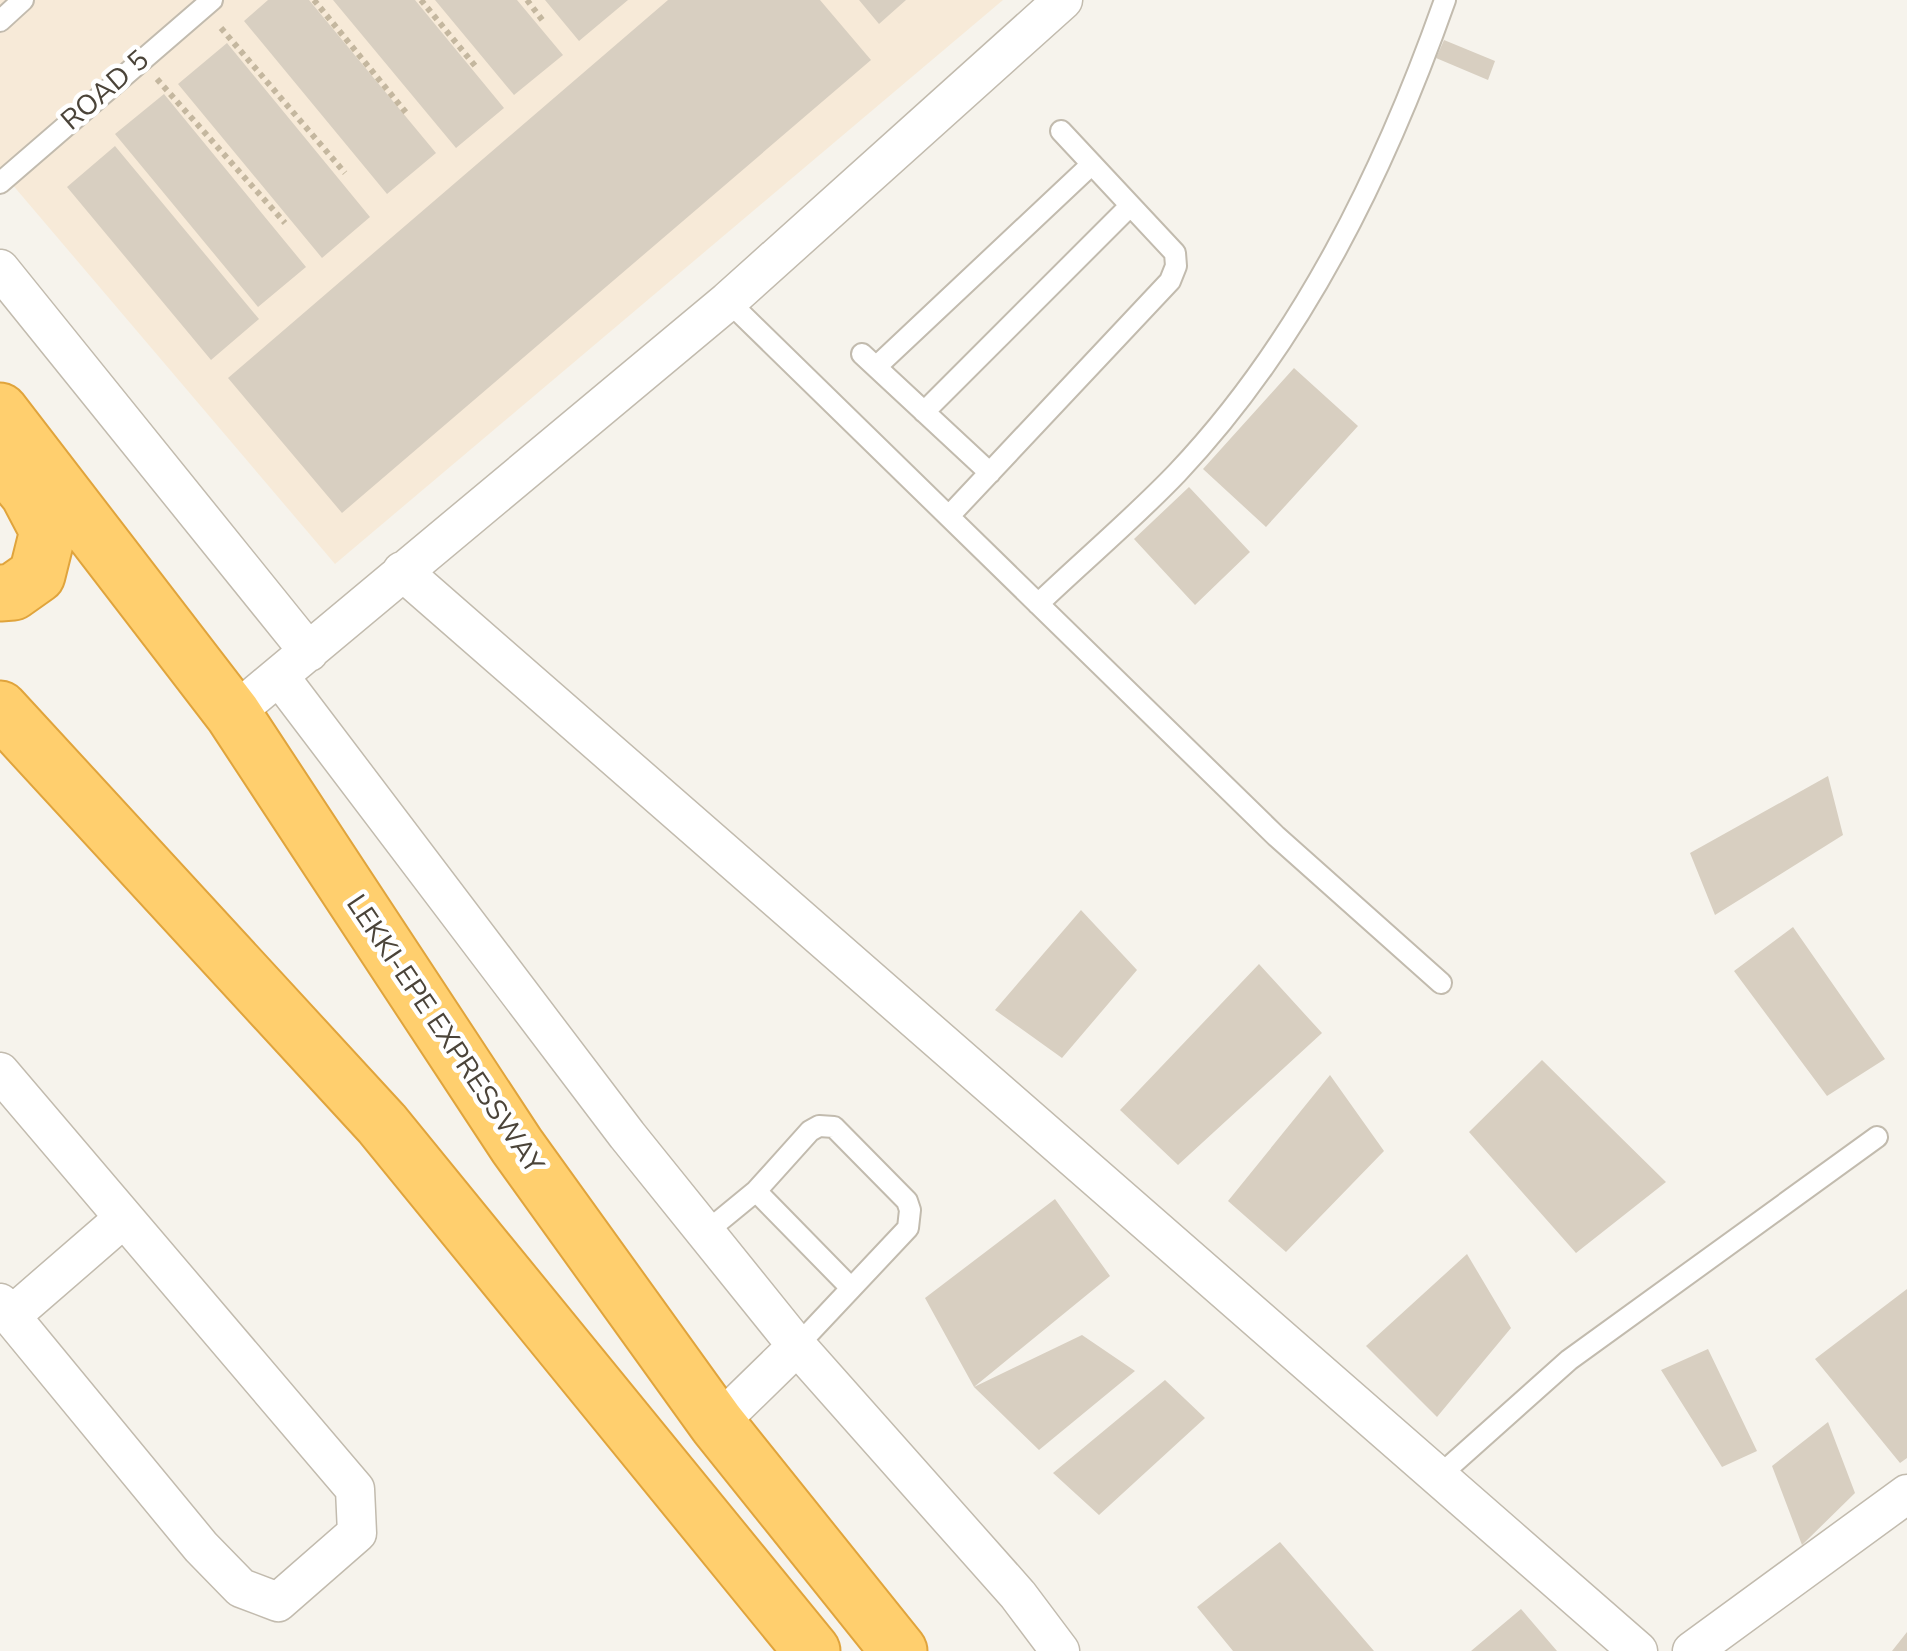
<svg xmlns="http://www.w3.org/2000/svg" width="1907" height="1651" font-family="'Nunito Sans',sans-serif">
	<style>
		.commercial { fill: #f7ead8 }
		.building { fill: #d8cfc1 }
		.lines { fill: none; stroke-linecap: round; stroke-linejoin: round }
		.lane-casing { stroke: #c2bbae; stroke-width: 24 }
		.street-casing { stroke: #c2bbae; stroke-width: 41 }
		.highway-casing { stroke: #e0a43c; stroke-width: 59 }
		.path { stroke: #c4b79f; stroke-width: 6; stroke-dasharray: 5 5; stroke-linecap: butt }
		.lane { stroke: #fff; stroke-width: 20 }
		.street { stroke: #fff; stroke-width: 38 }
		.highway { stroke: #ffcf6e; stroke-width: 55 }
		.labels { text-anchor: middle; dominant-baseline: central; stroke-width: 9; stroke-linejoin: round; paint-order: stroke }
		.street-label { font-size: 28px; fill: #4b4439; stroke: #fff }
	</style>
	<rect width="100%" height="100%" fill="#f6f3ec"/>
	<path class="commercial" d="M0,0H1003L335,564L0,170Z"/>
	<path class="building" d="M268,0H309L436,153L387,194L244,21Z
		M333,0H415L504,108L456,148Z
		M435,0H517L563,55L514,95Z
		M545,0H628L579,41Z
		M668,0H820L871,60L342,513L228,378Z
		M859,0H906L879,24Z
		M1444,40L1495,61L1488,80L1436,58Z
		M227,43L370,217L322,258L178,84Z
		M164,94L306,267L258,307L115,134Z
		M115,146L259,319L211,360L67,187Z
		M1294,368L1358,426L1266,527L1203,469Z
		M1189,487L1250,552L1195,605L1134,539Z
		M1828,776L1843,835L1715,915L1690,853Z
		M1081,910L1137,970L1062,1058L995,1010Z
		M1793,927L1885,1059L1827,1096L1734,971Z
		M1259,964L1322,1033L1178,1165L1120,1110Z
		M1542,1060L1666,1182L1576,1253L1469,1132Z
		M1330,1075L1384,1151L1286,1252L1228,1201Z
		M1055,1199L1110,1276L974,1387L925,1298Z
		M1467,1254L1511,1328L1437,1417L1366,1346Z
		M1907,1289V1458L1900,1463L1815,1359Z
		M1082,1335L1135,1371L1039,1450L974,1387Z
		M1708,1349L1757,1451L1722,1467L1661,1370Z
		M1165,1380L1205,1418L1099,1515L1053,1473Z
		M1828,1422L1855,1493L1802,1545L1772,1466Z
		M1280,1542L1374,1651H1233L1197,1607Z
		M1521,1609L1557,1651H1471Z
		M1907,1632V1651H1892Z"/>
	<g class="lines">
		<defs>
			<path id="lane" d="M0,21L23,0
				M0,183L212,0
				M728,301L1276,836L1441,983
				M862,354L990,473
				M876,367L1092,164
				M924,412L1130,206
				M949,516L1170,281L1176,266L1175,253L1061,131
				M1038,604C1084,560 1133,519 1177,473C1302,341 1385,170 1445,0
				M756,1191L851,1288
				M706,1232L756,1191L810,1131L819,1126L834,1127L907,1201L910,1210L908,1228L797,1346
				M1439,1476L1569,1360L1877,1137"/>
			<path id="street" d="M0,269L309,652
				M402,571L1638,1651
				M279,676L627,1135L797,1346L1018,1595L1060,1651
				M233,714L728,301L1063,0
				M0,1072L355,1489L357,1533L278,1602L241,1588L201,1547L0,1303
				M11,1316L124,1218
				M717,1424L797,1346
				M1692,1651L1907,1494"/>
			<path id="highway" d="M0,411L233,714L517,1146L717,1424L899,1651
				M0,593L13,592L37,575L48,531L28,493L8,469
				M0,709L382,1124L812,1651"/>
		</defs>
		<use href="#lane" class="lane-casing"/>
		<use href="#street" class="street-casing"/>
		<use href="#highway" class="highway-casing"/>
		<path class="path" d="M314,0L408,115
			M421,0L476,67
			M527,0L543,21
			M221,28L345,173
			M157,79L285,223"/>
		<use href="#lane" class="lane"/>
		<use href="#street" class="street"/>
		<use href="#highway" class="highway"/>
	</g>
	<g class="labels">
		<g class="street-label">
			<text transform="translate(105 90) rotate(-41)">ROAD 5</text>
			<text transform="translate(445 1034) rotate(56)">LEKKI-EPE EXPRESSWAY</text>
		</g>
	</g>
</svg>
